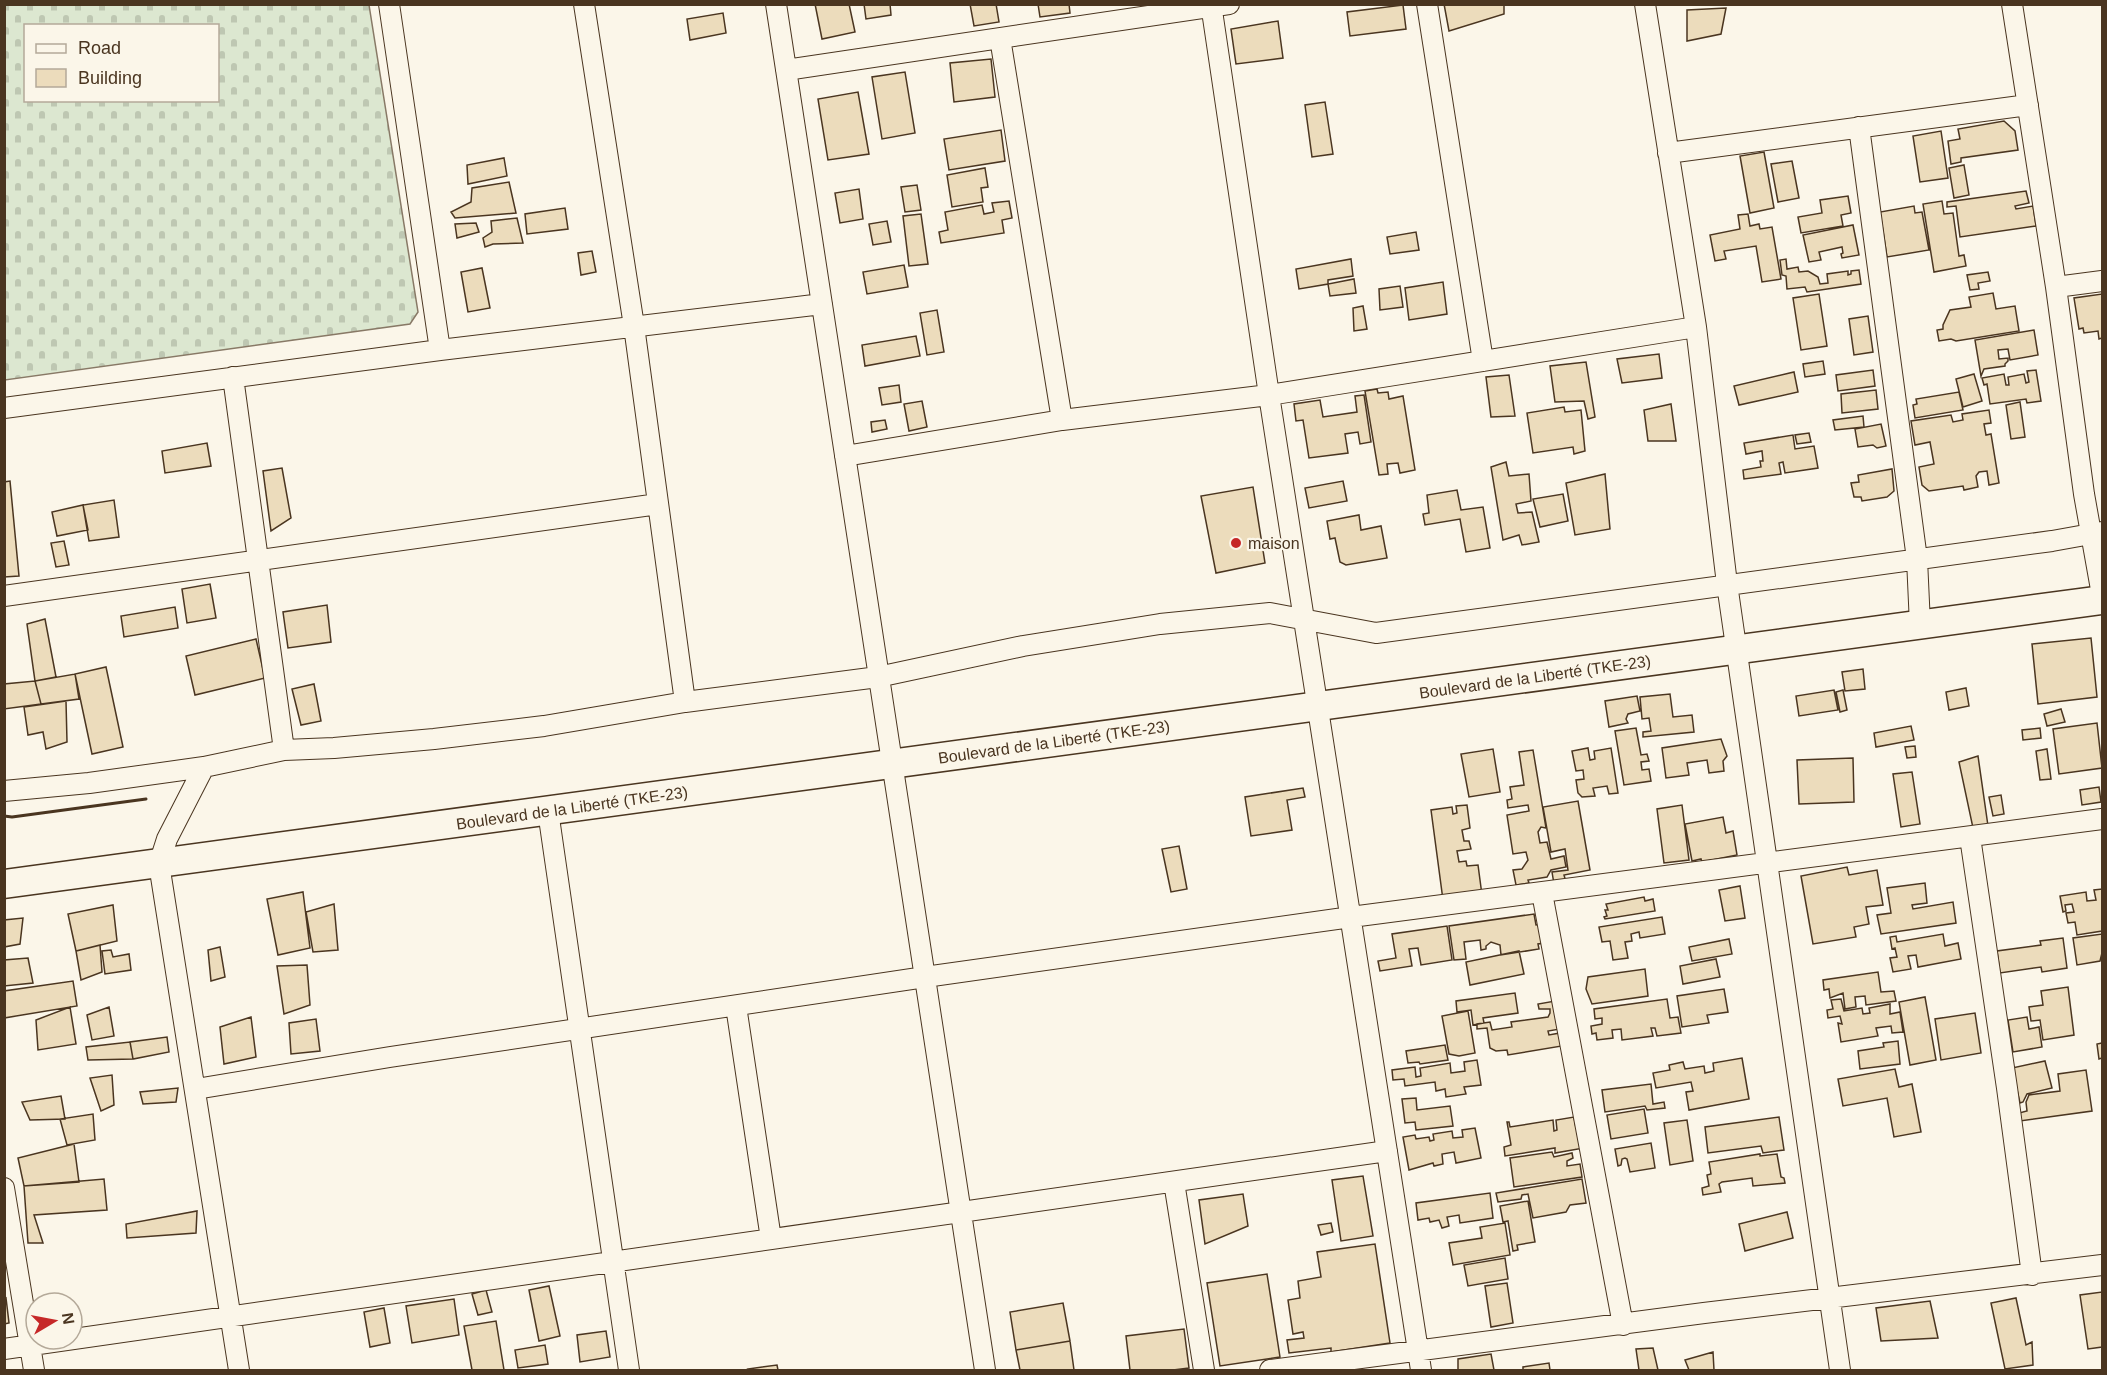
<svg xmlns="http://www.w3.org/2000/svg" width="2107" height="1375" font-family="Arial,sans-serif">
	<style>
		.cemetery { fill: url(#cemetery-stones); stroke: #887966; stroke-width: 1.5; fill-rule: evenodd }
		.building { fill: #ecdcbc; stroke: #4a3520; stroke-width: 1.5 }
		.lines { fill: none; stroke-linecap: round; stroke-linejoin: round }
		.street-casing { stroke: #4a3520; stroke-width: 22 }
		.secondary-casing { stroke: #4a3520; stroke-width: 31 }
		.street { stroke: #fbf6e9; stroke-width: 20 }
		.secondary { stroke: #fbf6e9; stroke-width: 28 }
		.wall { stroke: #4a3520; stroke-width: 3 }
		.poi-dot { fill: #c62828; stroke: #fbf6e9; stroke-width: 2 }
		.labels { text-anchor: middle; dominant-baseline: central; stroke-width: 4.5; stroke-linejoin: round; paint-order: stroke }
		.poi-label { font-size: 16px; fill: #4a3520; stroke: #fbf6e9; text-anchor: start }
		.street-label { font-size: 16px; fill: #4a3520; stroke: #fbf6e9 }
	</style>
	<defs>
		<pattern id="cemetery-stones" width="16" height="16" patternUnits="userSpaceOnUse" patternTransform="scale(1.5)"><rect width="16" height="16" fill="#dce7d0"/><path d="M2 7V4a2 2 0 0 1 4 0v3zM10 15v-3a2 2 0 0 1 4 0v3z" fill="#bec7b2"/></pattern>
	</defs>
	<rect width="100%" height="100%" fill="#fbf6e9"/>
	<path class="cemetery" d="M4,5H369L418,312L410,324L5,380ZM26,26H218V100H26Z"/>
	<path class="building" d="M815,4H849L855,32L822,39Z
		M864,4H890L891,15L866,19Z
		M970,4H996L999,22L974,26Z
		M1038,4H1069L1070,13L1040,17Z
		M1444,4H1504V14L1449,31Z
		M1403,5L1406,29L1350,36L1347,12Z
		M1726,8L1721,34L1687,41V10Z
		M723,13L726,33L690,40L687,19Z
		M1278,21L1283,58L1236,64L1231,29Z
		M991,59L995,97L954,102L950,63Z
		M905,72L915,133L882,139L872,77Z
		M858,92L869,154L828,160L818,99Z
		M1325,102L1333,154L1312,157L1305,105Z
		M2004,121L2015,131L2018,150L1961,158V162L1951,164L1948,141L1960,139L1958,129Z
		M1001,130L1005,161L949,170L944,139Z
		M1941,131L1948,178L1920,182L1913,136Z
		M1764,152L1774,208L1750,213L1740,156Z
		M504,158L507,176L468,184L467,165Z
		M1792,161L1799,198L1778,202L1771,164Z
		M1964,165L1969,195L1954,198L1949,168Z
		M985,168L988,187L981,188L983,202L952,207L947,175Z
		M509,182L516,213L455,218L451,212L471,202L472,188Z
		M917,185L921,210L905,212L901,187Z
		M859,189L863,219L840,223L835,193Z
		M2026,191L2029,203L2015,206L2016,209L2033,206L2036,226L1960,237L1956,206L1947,207V202Z
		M1848,196L1851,213L1841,215L1843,226L1801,233L1798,217L1822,213L1820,200Z
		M1009,201L1012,218L1002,220L1004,233L941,243L939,232L948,230L945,212L982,205L984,214L994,212L992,203Z
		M1942,201L1944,214L1953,213L1959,256L1964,255L1966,266L1934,272L1923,204Z
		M1914,206L1915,213L1922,212L1929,250L1887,257L1880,212Z
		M565,208L568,229L527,234L525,214Z
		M921,214L928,264L909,266L903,216Z
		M1748,214L1750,226L1759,224L1760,229L1772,227L1781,279L1762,282L1756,246L1724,251L1726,259L1715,261L1710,235L1740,229L1738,215Z
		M517,218L523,243L493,244L485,247L483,238L492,232L491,221Z
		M887,221L891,242L873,245L869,224Z
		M476,223L479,232L457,238L455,224Z
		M1853,225L1859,255L1842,258L1841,254L1843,253L1842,247L1819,252L1821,260L1809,262L1803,235Z
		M1416,232L1419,250L1390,254L1387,237Z
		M592,251L596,272L581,275L578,253Z
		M1351,259L1353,276L1328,280V284L1299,289L1296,269Z
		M1786,259L1787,269L1798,267L1799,272L1808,271L1818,277L1820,284L1828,283L1827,274L1848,271V275L1851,274V271L1859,270L1861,284L1807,292L1805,287L1787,289L1786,276L1782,275L1780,260Z
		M904,265L908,287L867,294L863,272Z
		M482,268L490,308L468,312L461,272Z
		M1988,272L1990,281L1978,283L1979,289L1970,290L1967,275Z
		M1354,279L1356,293L1330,296L1328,284Z
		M1443,282L1447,314L1409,320L1405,288Z
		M1400,286L1403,307L1380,310L1379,289Z
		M1993,293L1996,309L2015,306L2019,331L1956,341L1951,339L1939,341L1937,330L1943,329V325L1950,310L1971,307L1969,297Z
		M1819,294L1827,346L1801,350L1793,298Z
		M2102,294V338L2099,339L2098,331L2084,333L2083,328L2079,329L2074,298Z
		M1363,306L1367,329L1354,331L1353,308Z
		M937,310L944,352L927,355L920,313Z
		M1868,316L1873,352L1854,355L1849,319Z
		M2034,330L2038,355L2010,360L2008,349L1998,350L1999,359L2008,358V361L2005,364V366L1984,369L1981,376L1975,340Z
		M916,336L920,356L865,366L862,345Z
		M1659,354L1662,378L1622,383L1617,359Z
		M1823,361L1825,374L1805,377L1803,364Z
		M1586,362L1595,417L1588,419L1584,401L1555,402L1550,366Z
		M1873,370L1875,386L1838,391L1836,375Z
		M2036,370L2041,401L2027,403L2026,399L1990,404L1987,384L1984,385L1982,378L2004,374L2006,385H2009L2008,377L2024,374L2026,383L2029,382L2027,371Z
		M1794,372L1798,392L1739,405L1734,386Z
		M1974,374L1982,401L1963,407L1956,379Z
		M1509,375L1515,416L1491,417L1486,377Z
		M899,385L901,402L882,405L879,388Z
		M1377,389L1378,393L1388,392L1389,399L1403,396L1415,470L1400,473L1398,463L1387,464L1388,474L1379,475L1365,391Z
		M1876,390L1878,409L1842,413L1841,394Z
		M1959,392L1963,410L1915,418L1913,405L1917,404L1916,399Z
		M1364,395L1371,442L1360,444L1358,432L1345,434L1348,453L1309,458L1303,420L1296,421L1294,404L1320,400L1323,417L1357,412L1355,396Z
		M922,401L927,427L909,431L904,404Z
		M2020,402L2025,437L2011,439L2006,405Z
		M1671,404L1676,441H1648L1644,410Z
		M1564,407L1565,412L1581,410L1585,451L1574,454L1573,447L1533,453L1527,413Z
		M1989,410L1991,423L1984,424L1986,435L1991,434L1999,483L1989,485L1987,471L1979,472L1976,476L1978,487L1964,490L1963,486L1929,491L1922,485L1919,467L1934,464L1930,442L1915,445L1911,421L1951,415L1953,422L1963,420L1962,414Z
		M1863,416L1864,427L1835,430L1833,420Z
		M885,420L887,429L872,432L871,422Z
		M1881,424L1886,446L1877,448L1873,445L1858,447L1855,429Z
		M1809,433L1811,442L1797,444L1795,435Z
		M1793,435L1795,449L1814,446L1818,468L1785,473L1783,462L1779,463L1781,474L1744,479L1743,470L1761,467L1760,461H1763L1762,451L1746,454L1744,443Z
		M207,443L211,466L165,473L162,451Z
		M1506,462L1509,476L1529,474L1531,501L1516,504L1518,513L1532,512L1539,542L1522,545L1519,535L1503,540L1491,467Z
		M282,468L291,518L271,531L263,471Z
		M1892,469L1894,491L1887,497L1862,501L1861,497H1854L1851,483L1859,482L1858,475Z
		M1605,474L1610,529L1575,535L1566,483Z
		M10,481L19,576L4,577V482Z
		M1343,481L1347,501L1309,508L1305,488Z
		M1253,487L1265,563L1216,573L1201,496Z
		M1457,490L1461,510L1483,507L1490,548L1466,552L1460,519L1425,525L1423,514L1429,513L1427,495Z
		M1563,494L1568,521L1540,527L1533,499Z
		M114,500L119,537L89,541L83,505Z
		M83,505L88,530L57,536L52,512Z
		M1359,515L1361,530L1381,526L1387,558L1346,565L1340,562L1335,538L1330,539L1327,521Z
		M64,541L69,565L56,567L51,543Z
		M210,584L216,618L187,623L182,589Z
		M327,605L331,642L288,648L283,612Z
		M175,607L178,628L124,637L121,616Z
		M45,619L56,677L35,681L27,624Z
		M2091,638L2097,697L2038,704L2032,644Z
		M256,639L265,678L195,695L186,656Z
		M106,667L123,747L92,754L75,674Z
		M1863,669L1865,689L1845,691L1842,672Z
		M75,674L79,699L41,704L35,681Z
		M35,681L41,704L4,709V684Z
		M314,684L321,721L301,725L292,689Z
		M1966,688L1969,706L1949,710L1946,692Z
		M1834,690L1838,710L1799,716L1796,696Z
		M1843,690L1847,710L1840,712L1836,692Z
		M1670,694L1673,717L1692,715L1694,732L1643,737V732L1651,731L1649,718L1642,719L1640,697Z
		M1637,696L1640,711L1628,714L1626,719L1628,723L1609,727L1605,701Z
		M66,701L67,742L46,749L43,732L28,735L24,707Z
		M2061,709L2065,722L2047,726L2044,714Z
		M2097,723L2102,768L2059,774L2053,729Z
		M1911,726L1914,740L1876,747L1874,733Z
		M1636,728L1641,755L1647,754L1649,761L1641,762L1642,770L1649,769L1651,781L1624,785L1615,731Z
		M2040,728L2041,738L2023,740L2022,730Z
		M1721,739L1727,756L1723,761L1724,771L1709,773L1707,760L1687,763L1689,775L1666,778L1662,748Z
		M1915,746L1916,757L1907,758L1905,747Z
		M1588,748L1590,760L1595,759L1594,751L1611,748L1618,793L1609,794L1607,786L1593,788L1595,796L1582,797L1578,793L1576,780L1584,779L1583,770L1576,771L1572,751Z
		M1493,749L1500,792L1469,797L1461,754Z
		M2047,749L2051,779L2040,780L2036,751Z
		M1533,750L1546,828L1541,827L1538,832L1540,843L1547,842L1551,859L1564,856L1566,867L1551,870L1547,877L1528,880L1529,883L1516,885L1513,870L1522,869L1528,860L1526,852L1513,854L1507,815L1529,811L1528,805L1508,808L1507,800L1512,799L1510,787L1524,785L1519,752Z
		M1978,756L1988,826L1973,828L1959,762Z
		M1853,758L1854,802L1799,804L1797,760Z
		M1912,772L1920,824L1901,827L1893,774Z
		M2099,787L2101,802L2082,805L2080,790Z
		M1303,788L1305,797L1287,800L1292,830L1251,836L1245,797Z
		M2001,795L2004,814L1993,816L1989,797Z
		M1578,801L1590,870L1564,875L1566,882L1554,884L1552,872L1568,870L1565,849L1551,852L1543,807Z
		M1467,805L1470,828L1462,830L1464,841H1469L1471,849L1457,851L1459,862L1466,861L1467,866L1478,865L1482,895L1443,900L1431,810L1452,807L1453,814L1457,813L1456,806Z
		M1682,805L1689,860L1664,863L1657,809Z
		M1723,817L1726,833L1733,831L1737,855L1702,862L1701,859L1692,861L1685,824Z
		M1179,846L1187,889L1171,892L1162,849Z
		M1847,867L1849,875L1877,870L1883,905L1866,907L1869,924L1854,927L1856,937L1813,944L1801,876Z
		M1925,883L1927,903L1912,905L1913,909L1953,902L1956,923L1881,934L1877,915L1891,913L1887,888Z
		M1740,886L1745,918L1725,921L1719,890Z
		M2102,889V931L2077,935L2075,922L2068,923L2066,913L2074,912L2072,904L2065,905L2066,911L2063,912L2060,896L2086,892L2087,901L2096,900L2094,890Z
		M303,892L310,948L278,955L267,899Z
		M1644,897L1645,901L1653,899L1655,911L1605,919L1604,917L1607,916L1605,910H1608L1606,904Z
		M334,904L338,950L313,952L306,912Z
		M113,905L117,941L76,951L68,914Z
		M1534,914L1536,925L1543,924L1545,943L1538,944L1539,949L1501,955L1500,945L1491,942L1486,946V949L1481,950L1480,940L1464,942L1466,959L1454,960L1449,926Z
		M1662,917L1665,934L1640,938L1639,932L1631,934L1632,941L1625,942L1628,958L1613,960L1610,941L1602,942L1599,927Z
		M23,918L20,944L4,947V920Z
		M1447,926L1452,960L1421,965L1418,948L1409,949L1412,966L1380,971L1378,961L1396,958L1392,934Z
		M1943,934L1945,946L1958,943L1961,959L1918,967L1916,955L1908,956L1911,969L1893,972L1890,958L1897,957L1895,948L1892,949L1890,937L1896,936L1897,942Z
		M2102,934V953L2100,961L2077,965L2073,938Z
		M2063,938L2067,968L2042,972L2041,967L2000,973L1997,951L2041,945L2040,941Z
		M1729,939L1732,954L1692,961L1689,947Z
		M100,945L102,972L81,980L76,951Z
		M220,947L225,977L211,981L208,950Z
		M111,950L113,957L129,954L131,970L105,974L102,951Z
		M1519,951L1524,974L1470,985L1466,962Z
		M28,958L33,983L4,986V960Z
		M1716,959L1720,977L1683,984L1680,966Z
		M307,965L310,1005L284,1014L277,966Z
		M1645,969L1648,996L1592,1004L1586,989L1588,977Z
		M1878,972L1881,992L1894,991L1896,1001L1866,1005L1865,996L1855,997L1856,1007L1845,1009L1843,993L1830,998L1829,989L1824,990L1823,980Z
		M73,981L77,1006L4,1018V991Z
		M2068,987L2074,1035L2043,1040L2040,1020L2031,1021L2029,1007L2043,1005L2041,991Z
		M1724,989L1728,1012L1707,1015L1709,1023L1682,1027L1677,996Z
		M1515,993L1518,1013L1483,1018L1484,1023L1473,1025L1471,1010L1457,1012L1456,1001Z
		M1925,997L1936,1060L1910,1065L1899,1002Z
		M1667,999L1670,1018L1678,1017L1681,1033L1657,1036L1655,1028H1651L1653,1036L1622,1040L1621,1029L1612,1030L1613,1038L1597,1040L1596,1033L1592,1034L1591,1026L1602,1024V1018L1595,1019L1594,1009Z
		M1841,999L1844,1011L1862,1008L1863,1014L1870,1013L1869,1008L1890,1004V1014L1900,1012L1903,1032L1892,1033L1891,1026L1876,1028L1878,1036L1841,1042L1838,1023L1842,1024L1840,1016L1828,1018L1827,1010L1833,1009L1831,1000Z
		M1555,1001L1560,1029L1548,1031L1549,1035L1560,1033L1562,1046L1508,1055L1507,1050L1496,1051L1490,1048L1487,1028L1477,1029V1024L1490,1022L1492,1030L1512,1027L1511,1022L1548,1017L1550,1013V1009H1539L1538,1004Z
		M70,1007L76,1044L38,1050L36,1020Z
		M109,1007L114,1036L92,1040L87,1015Z
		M1468,1011L1475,1053L1459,1056L1449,1054L1442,1016Z
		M1975,1013L1981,1053L1941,1060L1935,1019Z
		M251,1017L256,1057L224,1064L220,1027Z
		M2027,1017L2029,1029L2039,1027L2042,1047L2013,1052L2008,1020Z
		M316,1019L320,1051L291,1054L289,1023Z
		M167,1037L169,1052L133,1059L130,1042Z
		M1898,1041L1900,1064L1860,1069L1858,1051L1884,1047L1883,1043Z
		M130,1042L133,1059L88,1060L86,1047Z
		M2102,1043V1058L2099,1059L2097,1044Z
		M1445,1045L1448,1060L1420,1064L1419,1062L1408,1063L1406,1051Z
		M1742,1058L1749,1099L1689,1110L1686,1092L1693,1091L1691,1082L1656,1088L1653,1073L1670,1070L1669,1065L1683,1062L1685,1069L1704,1066L1705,1073L1714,1071L1713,1063Z
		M1477,1060L1481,1085L1464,1087L1466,1094L1446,1097L1445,1089L1436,1091L1435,1082L1405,1086L1404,1079L1393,1080L1392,1070L1415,1067L1416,1077L1421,1076L1420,1068L1450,1063L1451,1073L1465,1071L1464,1062Z
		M2045,1061L2052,1088L2027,1094L2023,1102L2020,1103L2012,1068Z
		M1895,1069L1899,1087L1912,1084L1921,1132L1894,1137L1887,1098L1843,1106L1838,1079Z
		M2086,1070L2092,1111L2020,1121L2019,1113L2027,1111L2026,1102L2029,1095L2060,1091L2058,1074Z
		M112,1075L114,1105L101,1111L90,1078Z
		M1651,1084L1653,1104L1664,1102L1665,1108L1647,1110L1645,1106L1605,1112L1602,1090Z
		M178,1088L176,1102L143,1104L140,1092Z
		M61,1096L65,1119L30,1120L22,1102Z
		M1416,1098L1417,1110L1450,1106L1453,1126L1416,1130L1415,1122L1405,1123L1402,1099Z
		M1644,1109L1648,1133L1611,1139L1607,1115Z
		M93,1114L95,1140L67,1145L60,1119Z
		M1574,1117L1576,1128L1580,1127L1584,1148L1555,1153V1148L1505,1156L1504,1147L1511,1145L1507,1122H1509L1510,1127L1553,1120L1554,1131L1557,1130L1556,1120Z
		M1779,1117L1784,1150L1763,1153L1761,1146L1708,1153L1705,1127Z
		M1687,1120L1693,1161L1670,1165L1664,1123Z
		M1475,1128L1481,1158L1456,1163L1454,1152L1442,1154L1443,1164L1434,1166L1433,1163L1409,1170L1403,1137L1415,1135L1416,1139L1429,1137L1430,1141L1434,1140L1433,1134L1452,1131L1453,1138L1463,1137L1462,1130Z
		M1651,1143L1655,1168L1630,1172L1627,1159L1625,1158L1622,1159L1621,1165L1618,1166L1615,1149Z
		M74,1144L79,1182L24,1186L18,1158Z
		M1552,1152L1554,1157L1572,1153L1573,1158L1567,1161V1166L1580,1164L1582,1177L1514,1187L1510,1158Z
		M1760,1154V1156L1777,1154L1781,1177L1784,1178L1785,1183L1753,1186L1752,1178L1722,1182L1719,1184L1721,1192L1703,1195L1702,1188L1709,1186L1707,1175L1711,1174L1709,1162Z
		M1363,1176L1373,1236L1341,1241L1332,1180Z
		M104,1179L107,1210L34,1215L43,1243H28L24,1186Z
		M1582,1179L1586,1203L1570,1205L1566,1212L1533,1218L1528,1194L1522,1195L1521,1199L1498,1202L1496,1193Z
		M1490,1193L1493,1218L1460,1223L1459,1215L1447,1217L1449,1226L1442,1228L1439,1220L1430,1222L1429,1218L1418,1220L1416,1203Z
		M1243,1194L1248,1226L1205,1244L1199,1200Z
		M1528,1201L1535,1242L1517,1245L1518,1250L1513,1251L1508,1221L1503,1222L1500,1206Z
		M197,1211L196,1233L127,1238L126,1224Z
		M1787,1212L1793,1238L1745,1251L1739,1224Z
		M1331,1223L1333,1232L1321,1235L1318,1225Z
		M1505,1223L1510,1255L1453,1265L1449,1243L1482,1238L1480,1227Z
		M1375,1244L1390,1343L1331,1352V1348L1289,1353L1287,1340L1304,1338L1303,1332L1293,1334L1288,1300L1300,1298L1298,1281L1321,1277L1317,1252Z
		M1505,1258L1508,1279L1468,1286L1464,1265Z
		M1267,1274L1280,1357L1220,1366L1207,1283Z
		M1507,1283L1513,1323L1491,1327L1485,1286Z
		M549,1286L560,1336L539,1341L529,1290Z
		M486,1290L492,1312L478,1315L472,1294Z
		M2102,1292V1347L2088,1349L2080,1295Z
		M6,1298L9,1323L4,1324V1299Z
		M2016,1298L2026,1345L2032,1342L2033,1365L2005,1369L1991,1303Z
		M454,1299L459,1335L412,1343L406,1306Z
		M1930,1301L1938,1338L1881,1341L1876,1308Z
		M1063,1303L1070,1341L1016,1350L1010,1312Z
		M384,1308L390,1343L370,1347L364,1312Z
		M496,1321L504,1370H472L464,1326Z
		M1184,1329L1189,1368L1173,1370H1130L1126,1336Z
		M606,1331L610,1357L580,1362L577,1335Z
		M1070,1341L1074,1370H1020L1016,1350Z
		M545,1345L548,1364L518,1368L515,1350Z
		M1653,1348L1658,1370H1639L1636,1349Z
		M1713,1352L1714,1370H1689L1685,1360Z
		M1491,1354L1494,1370H1458V1359Z
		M1549,1363L1550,1370H1523V1367Z
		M777,1365L778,1370H749L748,1369Z"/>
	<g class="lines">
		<defs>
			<path id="street" d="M389,4L440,350L822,304
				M584,4L634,326L685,702
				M776,4L985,1370
				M1211,4L1269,395L1421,1370
				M1427,4L1483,361
				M1645,4L1696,327L1727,584L1840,1370
				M2012,4L2056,287L2084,494L2102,595
				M1000,38L1062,420
				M786,70L1229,4
				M1859,127L1917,559L1920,625
				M1668,153L2028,105
				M2056,287L2102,281
				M233,377L284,750L204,767L167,839L159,864L239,1370
				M4,408L440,350
				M845,456L1062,420L1269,395L1696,327
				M4,596L658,504
				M284,750L334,748L434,739L544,726L685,702L878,677L1023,646L1160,624L1270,613L1376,633L2052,541L2102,532
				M4,791L89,783L204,767
				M548,811L629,1370
				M1970,837L2007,1088L2032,1275
				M1542,893L1623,1325
				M736,1006L771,1239
				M196,1089L390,1057L925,977L1351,917L2102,819
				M1174,1182L1204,1370
				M4,1188L34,1370
				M4,1349L1387,1151
				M1270,1370L1704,1313L2102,1265"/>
			<path id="secondary" d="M4,884L2102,600"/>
		</defs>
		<use href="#street" class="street-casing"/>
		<use href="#secondary" class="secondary-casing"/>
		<use href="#street" class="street"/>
		<use href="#secondary" class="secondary"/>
		<path class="wall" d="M4,816L12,817L146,799"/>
	</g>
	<circle class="poi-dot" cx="1236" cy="543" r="6"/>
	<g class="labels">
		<g class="poi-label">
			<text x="1248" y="543">maison</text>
		</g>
		<g class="street-label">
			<text transform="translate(1535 677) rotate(-8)">Boulevard de la Liberté (TKE-23)</text>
			<text transform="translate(1054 742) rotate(-8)">Boulevard de la Liberté (TKE-23)</text>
			<text transform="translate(572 808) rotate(-8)">Boulevard de la Liberté (TKE-23)</text>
		</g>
	</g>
	<rect width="2107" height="1375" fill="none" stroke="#4a3520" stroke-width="12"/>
	<rect x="24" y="24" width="195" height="78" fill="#fbf6e9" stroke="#b4a999" stroke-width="1.5"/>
	<rect x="36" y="44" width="30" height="9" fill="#fbf6e9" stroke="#b4a999" stroke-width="1.5"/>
	<text x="78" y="54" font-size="18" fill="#4a3520">Road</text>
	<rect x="36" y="69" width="30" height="18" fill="#ecdcbc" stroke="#b4a999" stroke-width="1.5"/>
	<text x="78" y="84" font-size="18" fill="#4a3520">Building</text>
	<g transform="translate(54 1321) rotate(80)"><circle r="28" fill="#fbf6e9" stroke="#b4a999" stroke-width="1.5"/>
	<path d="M0-4.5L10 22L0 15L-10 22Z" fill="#c62828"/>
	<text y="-9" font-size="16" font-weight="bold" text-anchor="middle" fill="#4a3520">N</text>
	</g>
</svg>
